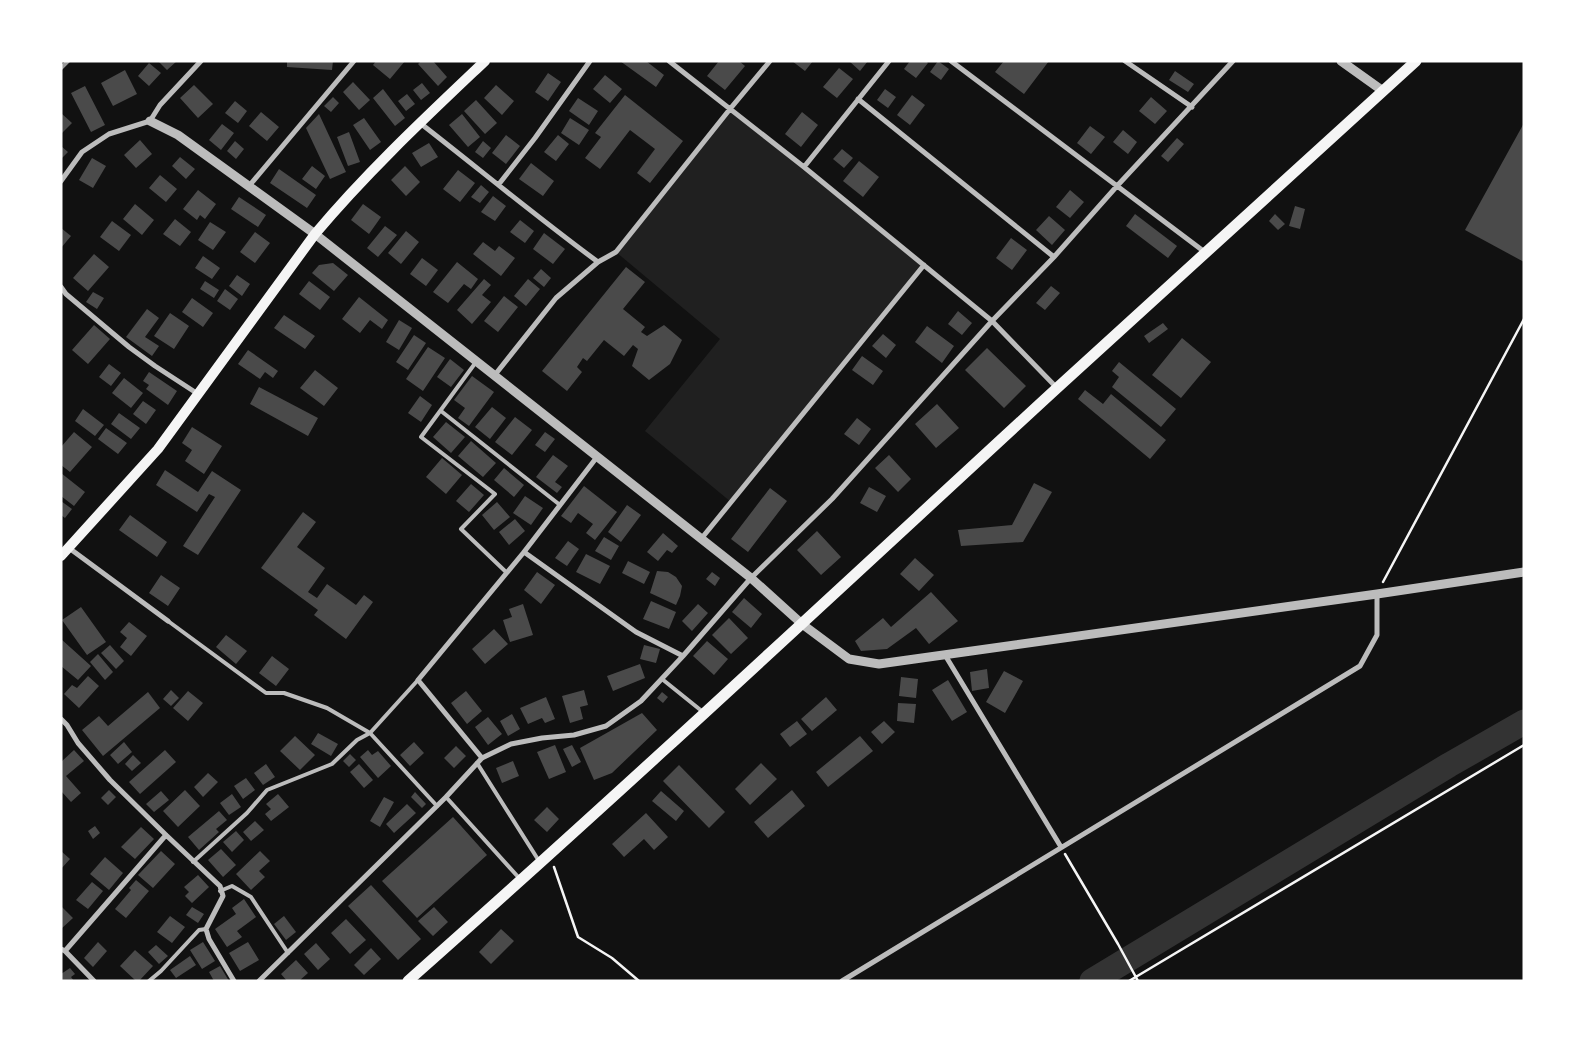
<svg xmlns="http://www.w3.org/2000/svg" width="1585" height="1042" font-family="Overpass,sans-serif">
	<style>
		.green { fill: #202020 }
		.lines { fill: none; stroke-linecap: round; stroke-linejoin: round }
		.river { stroke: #333; stroke-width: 25 }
		.building { fill: #4a4a4a }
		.path { stroke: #f5f5f5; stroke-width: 2.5 }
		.service { stroke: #bcbcbc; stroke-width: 4 }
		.minor { stroke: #bcbcbc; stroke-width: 5 }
		.tertiary { stroke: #bcbcbc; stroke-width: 9 }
		.secondary { stroke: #f5f5f5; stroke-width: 10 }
		.trunk { stroke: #f5f5f5; stroke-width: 11 }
		.rail { stroke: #9a9a9a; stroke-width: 4 }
	</style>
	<rect width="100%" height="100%" fill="#111"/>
	<path class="green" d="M730,109L924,265L731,502L645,431L720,339L616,252Z"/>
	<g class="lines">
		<path class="river" d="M1092,981L1449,765L1524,722"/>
	</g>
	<path class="building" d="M158,61H177L167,70Z
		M287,61H333L332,70L287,67Z
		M376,61H405L390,79L373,65Z
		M421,61H433L447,77L438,86L418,64Z
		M620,61H646L664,75L656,87Z
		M719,61H739L745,66L725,90L707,76Z
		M792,61H813L805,71Z
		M849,61H868L860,71Z
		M910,61H926L928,63L916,78L904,69Z
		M938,61L949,69L941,80L930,72Z
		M1004,61H1049L1024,94L995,72Z
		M149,63L161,73L149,86L138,76Z
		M839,68L853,79L837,98L823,87Z
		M125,70L137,94L113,106L101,83Z
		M1175,71L1194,84L1188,92L1169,80Z
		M548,73L561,82L548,101L535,92Z
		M605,75L622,89L610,103L593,89Z
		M353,82L370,100L359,110L343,92Z
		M422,83L430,93L421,100L413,90Z
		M194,85L213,104L198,118L180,98Z
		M496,85L514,101L502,115L484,98Z
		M85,86L105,125L91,132L71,93Z
		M383,89L405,118L395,126L373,98Z
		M885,89L896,97L888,108L877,100Z
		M407,94L415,104L406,111L398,101Z
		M625,95L683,141L650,183L637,173L655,149L630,130L600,169L585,158L601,137L595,133Z
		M912,95L925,105L910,125L897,115Z
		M333,97L339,103L331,112L324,106Z
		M1151,97L1167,111L1155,124L1139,111Z
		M578,98L598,111L589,125L569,111Z
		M476,100L497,123L485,134L464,111Z
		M235,101L247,111L238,123L225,113Z
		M261,112L279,127L267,141L249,126Z
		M802,112L818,125L801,147L785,134Z
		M61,113L72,123L61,134Z
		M319,114L346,172L330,179L306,128Z
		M462,114L480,137L468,147L449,125Z
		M364,118L381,142L370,150L353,125Z
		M570,118L589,130L579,145L561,133Z
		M1524,123V262L1465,230Z
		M222,124L234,133L221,150L209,140Z
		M1090,126L1105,137L1091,154L1077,143Z
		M1123,130L1137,142L1128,154L1113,142Z
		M349,132L360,162L348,166L337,137Z
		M506,135L520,146L506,164L492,153Z
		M558,135L569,144L556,161L544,152Z
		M1177,138L1184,144L1168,162L1161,156Z
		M140,140L152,154L136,168L124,155Z
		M235,141L244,149L236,159L227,151Z
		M483,141L491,148L483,158L475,152Z
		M429,143L438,157L421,167L412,153Z
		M61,146L68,152L61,159Z
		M842,149L853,158L844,168L833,159Z
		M180,157L195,169L186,179L172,166Z
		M92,158L106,166L93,188L79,180Z
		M859,161L879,177L863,197L843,181Z
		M531,163L554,181L543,196L519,179Z
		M312,166L325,176L316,189L302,179Z
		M405,166L420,182L406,196L391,180Z
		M279,169L316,195L307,208L270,183Z
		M458,170L475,183L460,202L443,189Z
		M160,175L177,189L166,202L149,188Z
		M481,185L489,192L480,203L471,197Z
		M198,190L216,204L205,219L200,215L197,220L183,209Z
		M1070,190L1084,202L1070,218L1056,207Z
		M493,196L506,206L495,221L481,212Z
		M239,197L266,215L258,227L231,209Z
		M135,204L154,220L142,235L123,219Z
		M363,204L381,217L369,234L351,220Z
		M1295,206L1305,209L1300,229L1289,226Z
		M1135,214L1177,246L1168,258L1126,226Z
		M1275,214L1285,224L1278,230L1269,221Z
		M1049,216L1065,230L1052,245L1036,230Z
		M175,219L191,232L180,246L163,234Z
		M520,220L534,231L525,243L510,232Z
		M112,221L131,235L119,251L100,237Z
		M210,222L226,232L213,250L198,240Z
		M385,226L397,235L378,257L367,248Z
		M61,228L71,236L61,248Z
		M406,231L419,242L401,264L388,253Z
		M255,232L270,243L255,263L240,252Z
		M544,233L565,249L553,264L533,249Z
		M1011,238L1027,250L1012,270L996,258Z
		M483,242L495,251L499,246L515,258L501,276L473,254Z
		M94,254L109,267L88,291L73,278Z
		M203,256L220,268L212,279L195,268Z
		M422,258L438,270L426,286L410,274Z
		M457,262L478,279L471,289L464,284L448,303L433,292Z
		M333,263L348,275L334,291L312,273L319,265Z
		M626,267L645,282L623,309L645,327L641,332L647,336L664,325L682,340L670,364L649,380L632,366L638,349L633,345L624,356L604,340L587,361L583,358L577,367L582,372L567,391L542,371Z
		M541,269L551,278L544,287L533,278Z
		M237,275L250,284L242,296L229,286Z
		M484,279L491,285L482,295L491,302L472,324L457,310Z
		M528,279L540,289L526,306L514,296Z
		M205,281L219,290L214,298L200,289Z
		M309,281L330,297L320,310L299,294Z
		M1051,286L1060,293L1045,310L1036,303Z
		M225,289L238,299L230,310L217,301Z
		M93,292L104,298L97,309L86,302Z
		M504,296L518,307L498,332L484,321Z
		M359,297L388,320L382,329L370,320L360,333L342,319Z
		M192,298L213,313L203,327L182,312Z
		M147,309L159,318L145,337L159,346L152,356L126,337Z
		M958,311L972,323L962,335L948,324Z
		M170,313L189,326L174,349L154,336Z
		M284,315L315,336L305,349L274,328Z
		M399,320L412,328L399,350L386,342Z
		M1163,323L1168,329L1149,343L1144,336Z
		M94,325L110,339L88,364L72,350Z
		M927,326L954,346L942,363L915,342Z
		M883,334L896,345L886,358L872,346Z
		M414,335L426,343L408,370L396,362Z
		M1182,338L1211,362L1181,398L1152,375Z
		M428,347L445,358L423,391L406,379Z
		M987,348L1026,386L1004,408L965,370Z
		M248,350L278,371L273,378L265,372L260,379L238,364Z
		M862,356L883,371L873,385L852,370Z
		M450,359L464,370L451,387L437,377Z
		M1119,362L1176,409L1161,427L1112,387L1119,377L1112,371Z
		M109,364L121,373L111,386L99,377Z
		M315,370L338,388L324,406L300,388Z
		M149,372L177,391L168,405L146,389L149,385L143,381Z
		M472,376L494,392L469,426L458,418L465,408L454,400Z
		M124,378L143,393L131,408L112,393Z
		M259,387L318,418L308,436L250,404Z
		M1085,390L1103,404L1111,394L1166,440L1150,459L1078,399Z
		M420,396L432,405L421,422L408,413Z
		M143,401L156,410L146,424L133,414Z
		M937,404L959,428L936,448L915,424Z
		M492,407L506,418L490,439L475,427Z
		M83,409L104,425L95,436L75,421Z
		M119,413L140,428L131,439L111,424Z
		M515,417L532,430L512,455L495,442Z
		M857,418L871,429L859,445L844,434Z
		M446,422L465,437L451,453L433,437Z
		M192,427L222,446L204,474L185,461L192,450L182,443Z
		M106,428L127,443L118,454L98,439Z
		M74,432L92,447L70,472L61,465V447Z
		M545,432L555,439L545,452L535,445Z
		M471,441L496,463L483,477L458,456Z
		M553,455L568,466L555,482L562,487L557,493L536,477Z
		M889,455L911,479L898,492L875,468Z
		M442,458L462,475L446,494L426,477Z
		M504,468L524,485L514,497L494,480Z
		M165,470L198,492L212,471L241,490L198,555L183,546L215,497L209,494L197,512L156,485Z
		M61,473L85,492L74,506L61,496Z
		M1034,483L1052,492L1023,542L961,546L958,530L1012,525Z
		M471,484L484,495L469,512L456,501Z
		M584,486L617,512L595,540L586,533L593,524L578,513L571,523L561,516Z
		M869,487L886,496L877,512L860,503Z
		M770,488L787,501L748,552L731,539Z
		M525,496L543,508L531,525L513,513Z
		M61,501L72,509L65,518L61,515Z
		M497,502L510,517L494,530L482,515Z
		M627,505L641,515L621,542L608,532Z
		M303,512L316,522L297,547L325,568L308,592L317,598L327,584L356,605L364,595L373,602L346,639L314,615L318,610L261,568Z
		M130,515L167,542L157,557L119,530Z
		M515,519L525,531L509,545L499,532Z
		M817,531L841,557L821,575L797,550Z
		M663,533L678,546L672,553L667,550L658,561L647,552Z
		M604,537L619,546L611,560L595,551Z
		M568,541L579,549L567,566L555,558Z
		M586,554L610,566L600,584L576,572Z
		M915,558L934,575L919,591L900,574Z
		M628,561L650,572L644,584L622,573Z
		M657,571L668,572L676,577L682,586L680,596L676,605L650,593Z
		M537,572L555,585L541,604L524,590Z
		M712,572L720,578L715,586L706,579Z
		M161,575L180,588L168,606L149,593Z
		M931,592L958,621L929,644L916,628L887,649L861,651L855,641L883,618L891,627Z
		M744,598L762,614L751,628L732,612Z
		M651,601L676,612L669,629L643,619Z
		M523,604L533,635L510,642L503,620L512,617L509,609Z
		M698,604L708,613L692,631L682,621Z
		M81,607L106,642L87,655L62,620Z
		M729,618L748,638L731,654L712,635Z
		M129,622L147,636L131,656L120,647L127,638L120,632Z
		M494,629L508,644L485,664L472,649Z
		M226,635L247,651L236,664L216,647Z
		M61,639L91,666L78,680L61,666Z
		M707,641L728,659L714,675L693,656Z
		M110,645L124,661L116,669L101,653Z
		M644,645L660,649L656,663L640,659Z
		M98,654L113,672L105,680L90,662Z
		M272,656L289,669L276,686L259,673Z
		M640,664L645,678L613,691L607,676Z
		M987,669L989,688L972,691L970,672Z
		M1004,671L1023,681L1005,713L986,702Z
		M88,676L99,686L79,708L64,694L72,685L77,688Z
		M901,677L918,679L916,698L899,696Z
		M948,680L967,712L952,721L932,690Z
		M171,690L179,698L171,706L163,699Z
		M584,690L588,705L580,707L583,719L570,723L562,696Z
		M188,691L203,703L188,721L173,708Z
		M466,691L482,711L467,724L451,703Z
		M148,692L160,708L103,756L82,730L99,716L108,726Z
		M662,692L668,697L663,703L657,698Z
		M546,697L555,719L545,723L542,718L528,724L520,708Z
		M826,697L837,710L812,731L801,719Z
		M898,703L916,704L914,723L897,721Z
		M642,713L657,730L612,773L594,780L580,748Z
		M512,714L520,729L508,736L500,721Z
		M488,717L502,734L488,745L475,727Z
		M797,721L807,734L790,747L780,734Z
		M884,721L895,732L882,744L871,732Z
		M318,733L338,744L331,756L311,744Z
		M295,736L315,755L300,770L280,751Z
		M860,736L873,751L828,787L816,772Z
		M124,742L132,752L118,764L110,755Z
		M414,742L424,753L410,766L400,755Z
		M555,745L566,772L549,779L537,752Z
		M572,745L581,762L572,767L563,749Z
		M456,746L466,756L454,768L444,758Z
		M74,750L84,761L66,776L81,793L71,802L61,791V762Z
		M165,750L176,762L140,794L129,782Z
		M368,750L372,755L378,751L391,766L378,778L360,757Z
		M350,754L356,760L349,767L343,761Z
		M133,755L141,763L132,771L125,764Z
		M513,761L519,776L502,783L496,768Z
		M761,763L777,779L750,805L735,789Z
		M266,764L275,777L263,785L254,773Z
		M359,764L373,780L364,788L350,772Z
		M679,765L725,812L709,828L663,781Z
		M208,773L218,782L203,797L194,787Z
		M246,778L255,790L243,799L234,786Z
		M109,790L116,797L108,805L101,798Z
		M185,790L200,806L178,827L163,811Z
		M792,790L805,806L768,838L754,822Z
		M161,791L169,800L154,812L146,804Z
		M661,791L684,811L676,821L652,801Z
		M415,792L426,804L422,808L411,797Z
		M232,794L241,807L229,815L220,803Z
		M278,794L289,807L271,821L265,814L271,809L266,804Z
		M384,797L394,802L380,827L370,821Z
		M407,804L416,813L394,833L386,824Z
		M547,807L559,819L547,832L534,820Z
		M219,811L227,820L216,829L219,832L199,850L188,837Z
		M646,813L668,837L654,850L644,839L624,857L612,844Z
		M453,817L487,855L417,918L382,881Z
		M255,821L264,830L251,841L243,832Z
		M95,826L100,833L93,839L88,831Z
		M141,827L154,839L135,859L121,847Z
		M236,831L244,840L232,852L223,842Z
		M221,849L236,865L223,877L208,860Z
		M61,851L70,859L61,869Z
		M161,851L175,864L153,888L138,875Z
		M260,851L270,861L259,871L265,877L251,890L236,874Z
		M105,857L123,873L109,890L90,874Z
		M198,875L209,887L192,903L185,896L189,892L184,887Z
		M136,880L149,891L126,918L115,909L131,890L129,888Z
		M92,882L103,891L88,909L76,900Z
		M371,885L421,939L398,960L348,906Z
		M244,899L256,917L237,931L242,937L227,947L215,929L236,914L232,908Z
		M61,906L73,918L61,929Z
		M192,907L204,914L198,923L186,915Z
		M434,907L448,922L433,936L418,921Z
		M170,916L185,927L172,943L157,932Z
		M284,916L296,932L286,940L274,924Z
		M346,919L366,940L350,954L331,933Z
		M501,929L514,941L491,964L479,952Z
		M98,942L107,951L93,967L84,958Z
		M203,942L215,961L202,969L190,950Z
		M248,942L259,960L240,971L229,953Z
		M316,943L330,959L318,970L304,954Z
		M156,945L168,956L159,964L148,952Z
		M371,948L381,959L364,975L354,965Z
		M135,950L153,966L139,981H136L120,966Z
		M190,956L196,965L176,978L170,970Z
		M296,960L308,973L299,981H287L281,974Z
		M220,966L229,981H214L209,972Z
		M70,968L75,974L71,977L74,981H61V974Z"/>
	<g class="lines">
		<path class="path" d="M1383,582L1524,319
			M1065,854L1118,944L1138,981
			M554,867L578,937L612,958L639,981
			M1129,981L1524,745"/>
		<path class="service" d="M476,362L421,437L495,494L461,529L506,572
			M441,411L560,505
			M168,621L266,693H284L327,708L370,733L418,680
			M662,679L703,712
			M477,763L539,861
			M446,797L520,879
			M193,862L247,813L267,790L332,764L357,740L370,733L437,806
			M220,891L232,886L251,897L288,953
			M149,981L161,971L199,930L206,929"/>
		<path class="minor" d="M669,61L804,167L992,321L1057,388
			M951,61L1206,253
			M1125,61L1192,107
			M858,99L1054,257
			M420,123C479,169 537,217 598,262L556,298L494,376
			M804,167L889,61
			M61,181L82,152L109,134L150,121L160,105L201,61
			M499,184L535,138L590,61
			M249,186L354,61
			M598,262L616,252L730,109L770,61
			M61,287L66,294L129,347L155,366L198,394
			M701,539L924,265
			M69,548L168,621
			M524,552L636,632L683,656
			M945,655L1061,847
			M61,719L67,725L78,743L110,780L166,835L220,886L223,896L206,929L209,939L234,981
			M482,758L418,680L524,552L597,457
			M61,949L65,951L94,981
			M65,951L166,835
			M259,981L446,797L482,758L511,744L542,738L574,735L606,726L641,701L683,656L751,578L832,499L992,321L1054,257L1117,186L1233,61
			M842,981L1360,666L1377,635V594"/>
		<path class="tertiary" d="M1341,61L1383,91
			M150,121L178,135L315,234L751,578L802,624L849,659L879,664L1377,594L1524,572"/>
		<path class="secondary" d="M61,556L158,449L315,234C367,172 426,117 485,61"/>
		<path class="trunk" d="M408,981C627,787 841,587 1056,389C1176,280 1296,171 1416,61"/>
		<path class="rail" d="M61,68L68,61"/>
	</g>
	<rect width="1585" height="1042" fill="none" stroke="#ffffff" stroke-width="125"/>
</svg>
